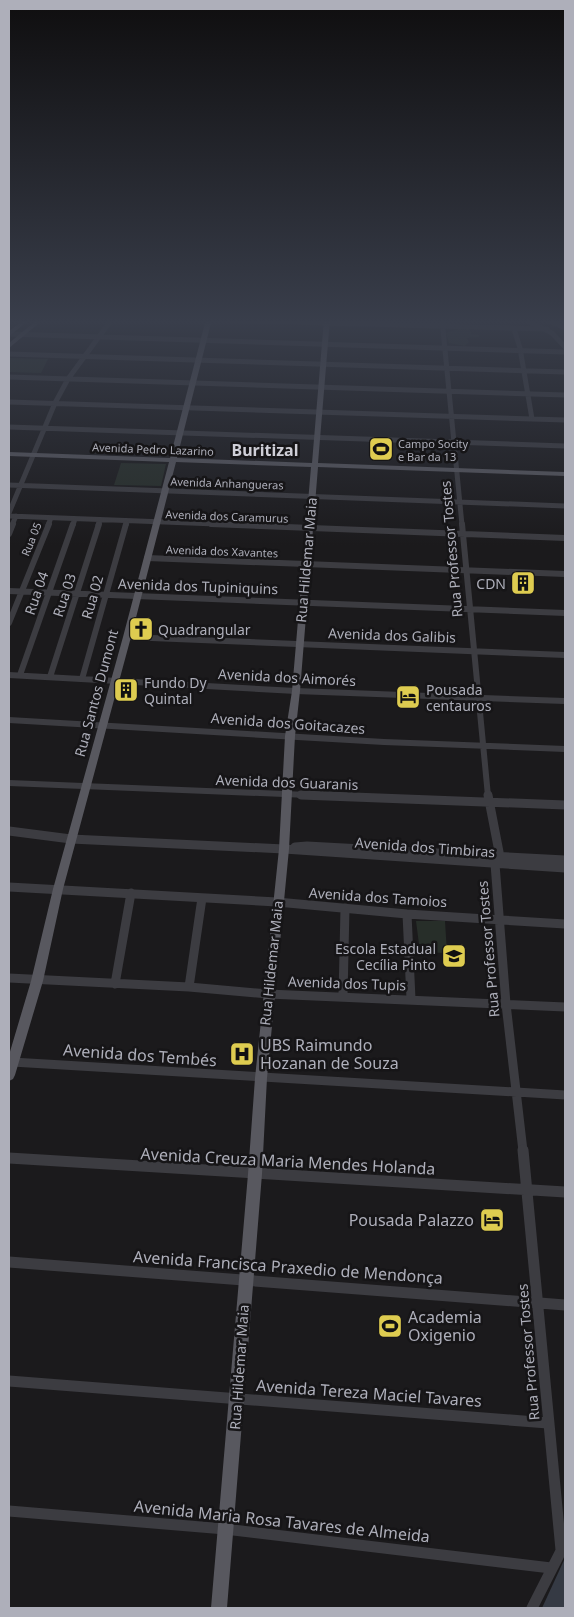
<svg xmlns="http://www.w3.org/2000/svg" width="574" height="1617" font-family="'Noto Sans',sans-serif">
	<style>
		.green { fill: #272e29 }
		.water { fill: #353a44 }
		.lines { fill: none; stroke-linecap: round; stroke-linejoin: round }
		.minor-far3 { stroke: #3c3c41; stroke-width: 5 }
		.minor-far2 { stroke: #3c3c41; stroke-width: 6 }
		.minor-far1 { stroke: #3c3c41; stroke-width: 9 }
		.minor { stroke: #3c3c41; stroke-width: 11 }
		.major { fill: #58585f; fill-rule: evenodd }
		.labels { text-anchor: middle; dominant-baseline: central; stroke-width: 5; stroke-linejoin: round; paint-order: stroke }
		.far-poi-label { font-size: 11px; fill: #aeafba; stroke: #161517; text-anchor: start }
		.far-street-label { font-size: 11px; fill: #aeafba; stroke: #161517 }
		.street-label { font-size: 14px; fill: #aeafba; stroke: #161517 }
		.poi-label { font-size: 14px; fill: #aeafba; stroke: #161517; text-anchor: start }
		.far-district-label { font-size: 16px; font-weight: bold; fill: #cfcfd7; stroke: #161517 }
		.near-poi-label { font-size: 16px; fill: #aeafba; stroke: #161517; text-anchor: start }
		.near-street-label { font-size: 16px; fill: #aeafba; stroke: #161517 }
	</style>
	<rect width="100%" height="100%" fill="#1b1a1c"/>
	<path class="green" d="M459,329H470L471,334L479,335V337L467,338L469,342L465,346L449,343L446,333Z
		M9,358L48,359L41,373L9,372Z
		M121,463L166,464L161,486L114,485Z
		M416,921H445L447,953L420,952Z"/>
	<path class="water" d="M565,1558V1608H542Z"/>
	<g class="lines">
		<path class="minor-far3" d="M178,319L547,329
			M442,319L462,525
			M523,319L552,333L565,347
			M545,319L565,328
			M514,329L520,348L532,419
			M9,334L565,352
			M9,354L565,372
			M9,377L565,395
			M9,402L565,420
			M9,427L565,446
			M9,485L565,506
			M9,513L55,403L68,379L112,319
			M9,516L242,525
			M12,525L16,516
			M48,525L51,518
			M73,525L75,519
			M98,525L100,520
			M126,525L127,521"/>
		<path class="minor-far2" d="M211,524L565,538
			M462,524L488,796
			M9,534L13,524
			M147,558L565,574
			M9,591L565,613
			M9,623L49,524
			M127,637L565,655
			M9,675L296,691L565,701
			M20,675L73,524
			M50,677L99,524
			M82,679L126,524
			M9,720L384,742L565,749
			M9,783L333,796"/>
		<path class="minor-far1" d="M301,795L565,805
			M488,795L500,857L495,864L506,1004L523,1151
			M9,831L71,839L284,849L565,868
			M295,847L307,846L565,860
			M9,887L277,902L407,914L565,924
			M407,914L411,999
			M9,978L189,987L268,994L565,1007
			M115,984L131,893
			M189,987L202,898
			M343,996L345,908
			M12,1062L565,1095"/>
		<path class="minor" d="M523,1150L561,1550
			M9,1158L565,1192
			M9,1262L565,1305
			M9,1381L548,1423
			M9,1511L225,1529L551,1568
			M532,1608L563,1547"/>
		<path class="major" d="M25,319H31L9,336V331Z
			M38,319H44L9,348V343Z
			M206,319H212L177,458L312,463L324,319H330L318,463L565,472V476L318,467L300,691L295,736L289,849L267,1078L262,1174L227,1608H211L248,1174L255,1078L279,849L285,736L292,691L311,467L176,462L131,637L63,889L43,981L15,1075L13,1079L9,1081V1055L31,981L53,889L123,637L169,462L9,456V452L170,458Z"/>
	</g>
	<linearGradient id="sky" x2="0" y2="1"><stop stop-color="#0f0e0f"/><stop offset="0.59" stop-color="#393e4b"/><stop offset="1" stop-color="#393e4b" stop-opacity="0"/></linearGradient>
	<rect width="574" height="545" fill="url(#sky)"/>
	<defs>
		<symbol id="stadium-square" viewBox="-11 -11 22 22"><rect x="-9" y="-9" width="18" height="18" rx="4" fill="#decc50" stroke="#161517"/><path d="M0-5a6.5 5 0 1 0 0 10a6.5 5 0 1 0 0-10ZM-3.5-1.8h7v3.6h-7Z" fill="#111"/></symbol>
		<symbol id="building-square" viewBox="-11 -11 22 22"><rect x="-9" y="-9" width="18" height="18" rx="4" fill="#decc50" stroke="#161517"/><path d="M-4-6H4V6H1V3H-1V6H-4ZM-2.5-4.3h1.7v1.8h-1.7ZM.8-4.3h1.7v1.8H.8ZM-2.5-1h1.7V.8h-1.7ZM.8-1h1.7V.8H.8Z" fill="#111"/></symbol>
		<symbol id="church-square" viewBox="-11 -11 22 22"><rect x="-9" y="-9" width="18" height="18" rx="4" fill="#decc50" stroke="#161517"/><path d="M-1.2-6h2.4v3.5h3.3v2.4h-3.3V6h-2.4V-.1h-3.3v-2.4h3.3Z" fill="#111"/></symbol>
		<symbol id="hotel-square" viewBox="-11 -11 22 22"><rect x="-9" y="-9" width="18" height="18" rx="4" fill="#decc50" stroke="#161517"/><path d="M-6-4.5h1.5V1H6V5H4.5V3h-9V5H-6ZM-4 0a1.8 1.8 0 1 1 3.6 0ZM.5 0V-2.5h3Q6-2.5 6 0Z" fill="#111"/></symbol>
		<symbol id="school-square" viewBox="-11 -11 22 22"><rect x="-9" y="-9" width="18" height="18" rx="4" fill="#decc50" stroke="#161517"/><path d="M0-5L7-2L0 1L-7-2ZM-4 1L0 2.5L4 1V4Q0 6-4 4Z" fill="#111"/></symbol>
		<symbol id="hospital-square" viewBox="-11 -11 22 22"><rect x="-9" y="-9" width="18" height="18" rx="4" fill="#decc50" stroke="#161517"/><path d="M-5-5h3v3.5h4V-5h3V5h-3V1.5h-4V5h-3Z" fill="#111"/></symbol>
	</defs>
	<g fill-rule="evenodd">
		<use href="#stadium-square" x="367" y="435" width="28" height="28"/>
		<use href="#building-square" x="509" y="569" width="28" height="28"/>
		<use href="#church-square" x="127" y="615" width="28" height="28"/>
		<use href="#building-square" x="112" y="676" width="28" height="28"/>
		<use href="#hotel-square" x="394" y="683" width="28" height="28"/>
		<use href="#school-square" x="440" y="942" width="28" height="28"/>
		<use href="#hospital-square" x="228" y="1040" width="28" height="28"/>
		<use href="#hotel-square" x="478" y="1206" width="28" height="28"/>
		<use href="#stadium-square" x="376" y="1312" width="28" height="28"/>
	</g>
	<g class="labels">
		<g class="far-poi-label">
			<text x="398" y="443">Campo Socity<tspan x="398" dy="13">e Bar da 13</tspan></text>
		</g>
		<g class="far-street-label">
			<text transform="translate(153 449) rotate(2)">Avenida Pedro Lazarino</text>
			<text transform="translate(227 483) rotate(2)">Avenida Anhangueras</text>
			<text transform="translate(227 516) rotate(2)">Avenida dos Caramurus</text>
			<text transform="translate(31 539) rotate(-68)">Rua 05</text>
			<text transform="translate(222 551) rotate(2)">Avenida dos Xavantes</text>
		</g>
		<g class="street-label">
			<text transform="translate(451 549) rotate(-95)">Rua Professor Tostes</text>
			<text transform="translate(306 560) rotate(-85)">Rua Hildemar Maia</text>
			<text transform="translate(198 586) rotate(2)">Avenida dos Tupiniquins</text>
			<text transform="translate(36 593) rotate(-71)">Rua 04</text>
			<text transform="translate(64 595) rotate(-72)">Rua 03</text>
			<text transform="translate(92 597) rotate(-74)">Rua 02</text>
			<text transform="translate(392 635) rotate(2)">Avenida dos Galibis</text>
			<text transform="translate(287 677) rotate(3)">Avenida dos Aimorés</text>
			<text transform="translate(96 693) rotate(-75)">Rua Santos Dumont</text>
			<text transform="translate(288 723) rotate(4)">Avenida dos Goitacazes</text>
			<text transform="translate(287 782) rotate(2)">Avenida dos Guaranis</text>
			<text transform="translate(425 847) rotate(4)">Avenida dos Timbiras</text>
			<text transform="translate(378 897) rotate(4)">Avenida dos Tamoios</text>
			<text transform="translate(488 949) rotate(-95)">Rua Professor Tostes</text>
			<text transform="translate(271 963) rotate(-84)">Rua Hildemar Maia</text>
			<text transform="translate(347 983) rotate(2)">Avenida dos Tupis</text>
			<text transform="translate(528 1352) rotate(-95)">Rua Professor Tostes</text>
			<text transform="translate(239 1367) rotate(-86)">Rua Hildemar Maia</text>
		</g>
		<g class="poi-label">
			<text x="506" y="583" text-anchor="end">CDN</text>
			<text x="158" y="629">Quadrangular</text>
			<text x="144" y="682">Fundo Dy<tspan x="144" dy="16">Quintal</tspan></text>
			<text x="426" y="689">Pousada<tspan x="426" dy="16">centauros</tspan></text>
			<text x="436" y="948" text-anchor="end">Escola Estadual<tspan x="436" dy="16">Cecília Pinto</tspan></text>
		</g>
		<g class="far-district-label">
			<text x="265" y="450">Buritizal</text>
		</g>
		<g class="near-poi-label">
			<text x="260" y="1045">UBS Raimundo<tspan x="260" dy="18">Hozanan de Souza</tspan></text>
			<text x="474" y="1220" text-anchor="end">Pousada Palazzo</text>
			<text x="408" y="1317">Academia<tspan x="408" dy="18">Oxigenio</tspan></text>
		</g>
		<g class="near-street-label">
			<text transform="translate(140 1055) rotate(4)">Avenida dos Tembés</text>
			<text transform="translate(288 1161) rotate(3)">Avenida Creuza Maria Mendes Holanda</text>
			<text transform="translate(288 1267) rotate(4)">Avenida Francisca Praxedio de Mendonça</text>
			<text transform="translate(369 1393) rotate(4)">Avenida Tereza Maciel Tavares</text>
			<text transform="translate(282 1521) rotate(6)">Avenida Maria Rosa Tavares de Almeida</text>
		</g>
	</g>
	<rect width="574" height="1617" fill="none" stroke="#aeafba" stroke-width="20"/>
</svg>
